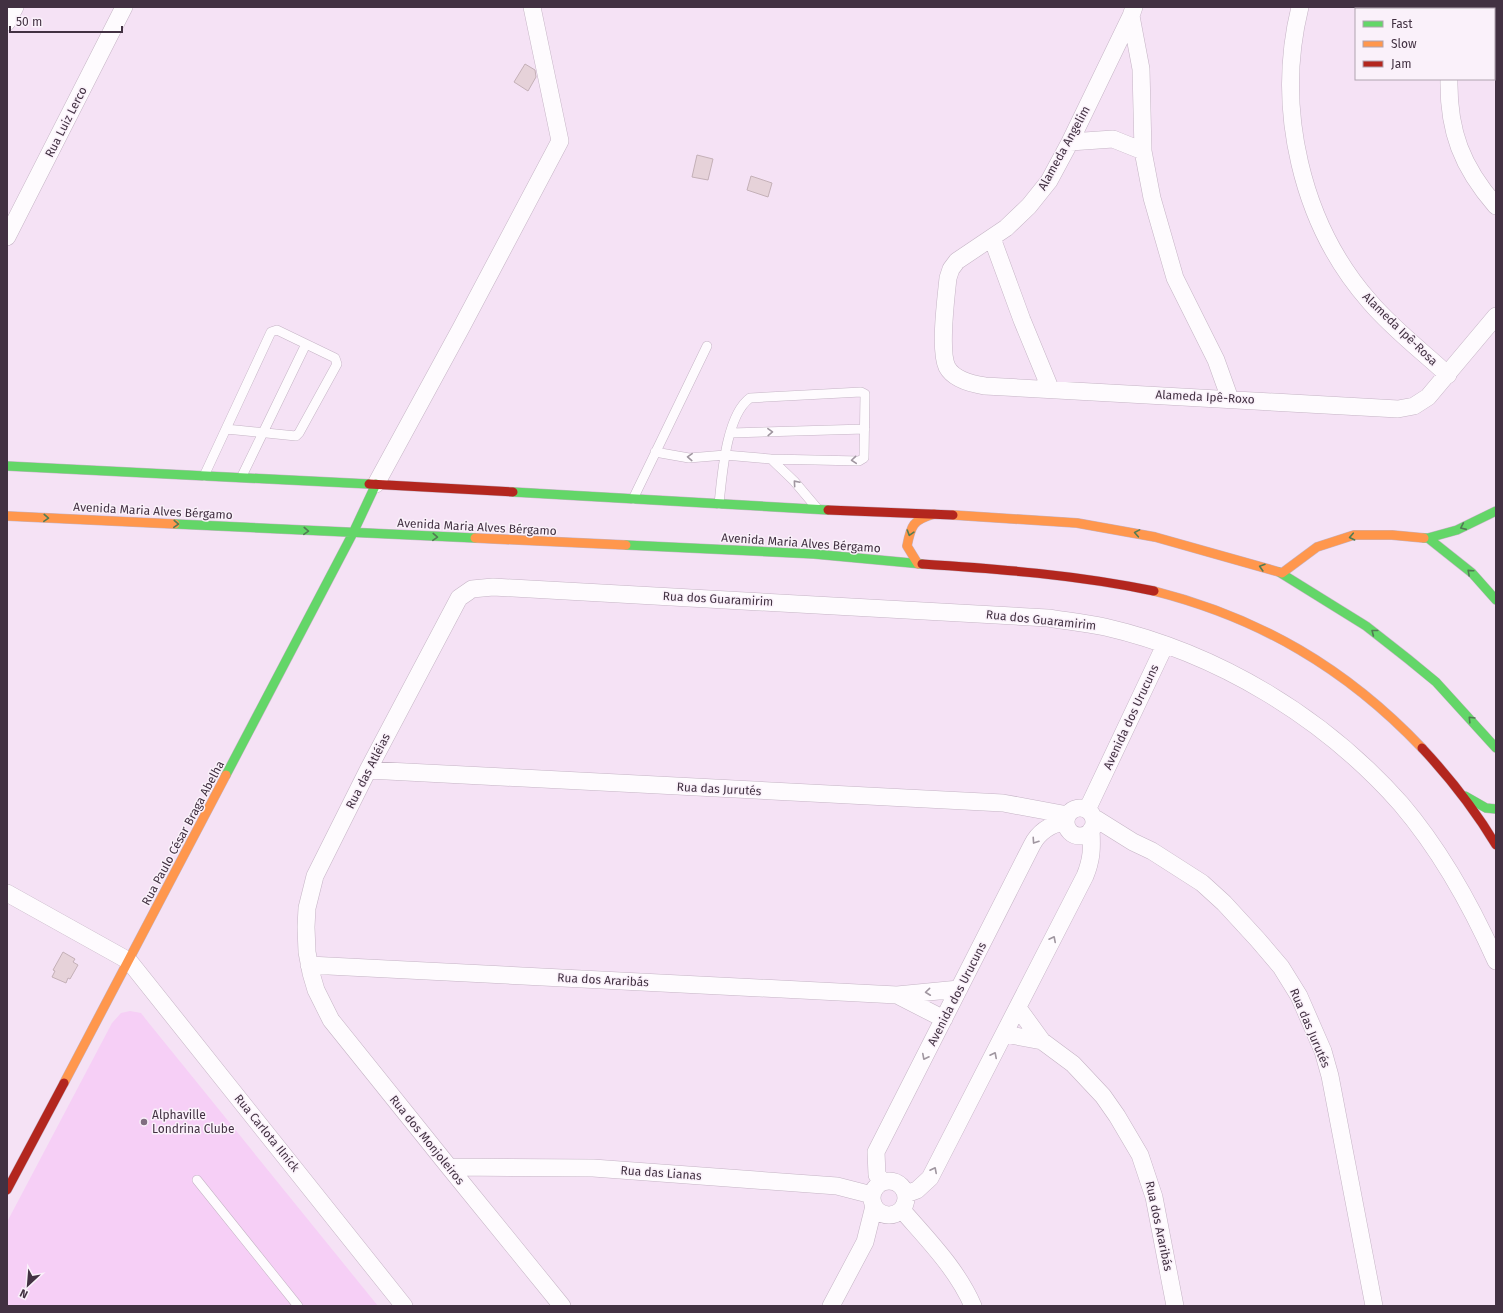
<svg xmlns="http://www.w3.org/2000/svg" width="1503" height="1313" font-family="'Fira Sans',sans-serif">
	<style>
		.green { fill: #f6cff6 }
		.building { fill: #e6d2d9; stroke: #c4b0b7 }
		.lines { fill: none; stroke-linecap: round; stroke-linejoin: round }
		.lane-casing { stroke: #c5b4c5; stroke-width: 10 }
		.street-casing { stroke: #c5b4c5; stroke-width: 18 }
		.fast-casing { stroke: #c5b4c5; stroke-width: 10 }
		.slow-casing { stroke: #c5b4c5; stroke-width: 10 }
		.jam-casing { stroke: #c5b4c5; stroke-width: 10 }
		.lane { stroke: #fefbfe; stroke-width: 9 }
		.street { stroke: #fefbfe; stroke-width: 17 }
		.fast { stroke: #63d668; stroke-width: 9 }
		.slow { stroke: #ff974d; stroke-width: 9 }
		.jam { stroke: #b3261e; stroke-width: 9 }
		.oneway { stroke: #a096a0 }
		.oneway2 { stroke: #517b53 }
		.poi-dot { fill: #816f81; stroke: #faf1fa; stroke-width: 1.5 }
		.labels { text-anchor: middle; dominant-baseline: central; stroke-width: 3; stroke-linejoin: round; paint-order: stroke }
		.street-label { font-size: 12px; fill: #423142; stroke: #faf1fa }
		.poi-label { font-size: 12px; fill: #423142; stroke: #faf1fa; text-anchor: start }
	</style>
	<rect width="100%" height="100%" fill="#f5e2f5"/>
	<path class="green" d="M130,1011L141,1013L148,1022L378,1306H7V1222L112,1023L121,1013Z"/>
	<path class="building" d="M525,64L535,70L536,77L528,91L514,82Z
		M697,155L713,159L708,180L692,177Z
		M751,176L772,183L768,197L747,190Z
		M63,952L75,959L73,962L78,965L70,979L68,978L66,983L52,977L55,971L53,970Z"/>
	<g class="lines">
		<defs>
			<path id="lane" d="M731,433L865,429
				M655,452L689,458L725,455L771,459L859,461L864,458L865,394L861,392L750,398C726,415 722,476 719,504
				M771,459L794,481L816,507
				M204,476L271,332L277,330L335,358L337,364L299,433L296,436L226,429
				M242,476L306,344
				M633,499L707,346
				M197,1180L298,1306"/>
			<path id="street" d="M1134,7L1131,16L1070,142L1049,181L1029,206L1006,228L957,261L951,269L948,278C946,298 939,350 947,367C954,380 972,384 985,386L1398,409L1414,406L1428,397L1496,316
				M1300,7C1275,108 1301,224 1370,302C1393,329 1422,351 1448,375
				M1463,9L1464,7
				M1131,16L1141,69L1143,151L1152,198L1175,278L1216,360L1230,399
				M7,22L15,7
				M1449,79C1448,131 1462,167 1496,206
				M1070,142L1113,139L1143,151
				M7,237L124,7
				M992,238L1022,320L1050,388
				M376,484L461,328L560,141L532,7
				M368,770L1003,803L1068,815
				M1066 822a14 14 0 1 1 28 0a14 14 0 1 1-28 0Z
				M1087,810L1165,645
				M1093,817L1133,842L1152,851L1202,883L1224,903L1258,940L1281,967L1299,996L1323,1051L1330,1076L1374,1306
				M7,893L129,961L404,1306
				M309,965L897,995L959,989
				M897,995L944,1019
				M1018,1008L1042,1041L1073,1064L1103,1096L1117,1116L1140,1155L1154,1197L1175,1306
				M1005,1034L1042,1041
				M449,1167L593,1168L837,1186L872,1195
				M872 1198a17 17 0 1 1 34 0a17 17 0 1 1-34 0Z
				M883,1182L877,1175L876,1152L1032,845C1039,831 1052,824 1066,821
				M906,1194L917,1190L930,1178L1085,876C1092,859 1092,848 1091,830
				M902,1210C928,1240 957,1269 973,1306
				M562,1306L449,1167L331,1020L316,990L311,973L307,952L306,927L307,908L315,876L368,770L459,598L472,589L493,587L1048,618C1067,621 1086,623 1105,627C1218,653 1324,717 1401,804C1441,851 1471,905 1496,961
				M831,1306L865,1242L874,1206"/>
			<path id="fast" d="M7,466L369,484
				M513,492L828,510
				M175,524L475,538
				M1424,538H1428L1472,573L1496,600
				M1428,538L1457,530L1496,511
				M626,545L814,554L922,564
				M1279,572L1366,626L1408,659L1436,682L1496,748
				M226,775L353,533L376,484
				M1465,796L1486,808L1496,809"/>
			<path id="slow" d="M953,515L1077,523L1155,537L1279,572
				M7,516L175,524
				M475,538L626,545
				M918,564L907,546C911,525 913,520 934,514
				M1282,573L1317,547L1354,535H1392L1424,538
				M1154,591C1260,618 1346,668 1422,748
				M64,1083L226,775"/>
			<path id="jam" d="M369,484L513,492
				M828,510L953,515
				M922,564C1000,569 1077,575 1154,591
				M1422,748C1450,778 1475,810 1496,845
				M7,1190L64,1083"/>
		</defs>
		<use href="#lane" class="lane-casing"/>
		<use href="#street" class="street-casing"/>
		<use href="#fast" class="fast-casing"/>
		<use href="#slow" class="slow-casing"/>
		<use href="#jam" class="jam-casing"/>
		<use href="#lane" class="lane"/>
		<use href="#street" class="street"/>
		<use href="#fast" class="fast"/>
		<use href="#slow" class="slow"/>
		<use href="#jam" class="jam"/>
	</g>
	<defs><path id="oneway-chevron" d="M-2-3.5L2.5 0L-2 3.5" fill="none" stroke-width="1.6" stroke-linecap="round" stroke-linejoin="round"/></defs>
	<g class="oneway">
		<use href="#oneway-chevron" transform="translate(770 432) rotate(-2)"/>
		<use href="#oneway-chevron" transform="translate(690 457) rotate(-177)"/>
		<use href="#oneway-chevron" transform="translate(854 460) rotate(175)"/>
		<use href="#oneway-chevron" transform="translate(796 483) rotate(-131)"/>
		<use href="#oneway-chevron" transform="translate(1035 841) rotate(124)"/>
		<use href="#oneway-chevron" transform="translate(1053 939) rotate(-63)"/>
		<use href="#oneway-chevron" transform="translate(928 992) rotate(174)"/>
		<use href="#oneway-chevron" transform="translate(994 1055) rotate(-63)"/>
		<use href="#oneway-chevron" transform="translate(925 1057) rotate(117)"/>
		<use href="#oneway-chevron" transform="translate(934 1170) rotate(-63)"/>
	</g>
	<g class="oneway2">
		<use href="#oneway-chevron" transform="translate(46 518) rotate(3)"/>
		<use href="#oneway-chevron" transform="translate(176 524) rotate(3)"/>
		<use href="#oneway-chevron" transform="translate(1463 527) rotate(156)"/>
		<use href="#oneway-chevron" transform="translate(306 531) rotate(3)"/>
		<use href="#oneway-chevron" transform="translate(910 533) rotate(107)"/>
		<use href="#oneway-chevron" transform="translate(1137 533) rotate(-170)"/>
		<use href="#oneway-chevron" transform="translate(435 537) rotate(3)"/>
		<use href="#oneway-chevron" transform="translate(1352 537) rotate(168)"/>
		<use href="#oneway-chevron" transform="translate(1262 567) rotate(-163)"/>
		<use href="#oneway-chevron" transform="translate(1470 572) rotate(-138)"/>
		<use href="#oneway-chevron" transform="translate(1374 632) rotate(-142)"/>
		<use href="#oneway-chevron" transform="translate(1471 719) rotate(-134)"/>
	</g>
	<circle class="poi-dot" cx="144" cy="1122" r="4"/>
	<g class="labels">
		<g class="street-label">
			<text transform="translate(66 122) rotate(-63)">Rua Luiz Lerco</text>
			<text transform="translate(1064 148) rotate(-61)">Alameda Angelim</text>
			<text transform="translate(1400 329) rotate(44)">Alameda Ipê-Rosa</text>
			<text transform="translate(1205 397) rotate(3)">Alameda Ipê-Roxo</text>
			<text transform="translate(153 511) rotate(3)">Avenida Maria Alves Bérgamo</text>
			<text transform="translate(477 527) rotate(3)">Avenida Maria Alves Bérgamo</text>
			<text transform="translate(801 543) rotate(4)">Avenida Maria Alves Bérgamo</text>
			<text transform="translate(718 599) rotate(3)">Rua dos Guaramirim</text>
			<text transform="translate(1041 620) rotate(6)">Rua dos Guaramirim</text>
			<text transform="translate(1131 717) rotate(-65)">Avenida dos Urucuns</text>
			<text transform="translate(368 771) rotate(-63)">Rua das Atléias</text>
			<text transform="translate(719 789) rotate(3)">Rua das Jurutés</text>
			<text transform="translate(183 833) rotate(-62)">Rua Paulo César Braga Abelha</text>
			<text transform="translate(603 980) rotate(3)">Rua dos Araribás</text>
			<text transform="translate(957 994) rotate(-63)">Avenida dos Urucuns</text>
			<text transform="translate(1310 1028) rotate(67)">Rua das Jurutés</text>
			<text transform="translate(267 1133) rotate(51)">Rua Carlota Ilnick</text>
			<text transform="translate(427 1140) rotate(51)">Rua dos Monjoleiros</text>
			<text transform="translate(661 1173) rotate(4)">Rua das Lianas</text>
			<text transform="translate(1159 1226) rotate(78)">Rua dos Araribás</text>
		</g>
		<g class="poi-label">
			<text x="152" y="1115">Alphaville<tspan x="152" dy="14">Londrina Clube</tspan></text>
		</g>
	</g>
	<rect width="1503" height="1313" fill="none" stroke="#423142" stroke-width="16"/>
	<rect x="1355" y="8" width="140" height="72" fill="#faf1fa" stroke="#b0a4b0"/>
	<rect x="1363" y="21" width="20" height="6" fill="#63d668" stroke="#b0a4b0"/>
	<text x="1391" y="28" font-size="12" fill="#423142">Fast</text>
	<rect x="1363" y="41" width="20" height="6" fill="#ff974d" stroke="#b0a4b0"/>
	<text x="1391" y="48" font-size="12" fill="#423142">Slow</text>
	<rect x="1363" y="61" width="20" height="6" fill="#b3261e" stroke="#b0a4b0"/>
	<text x="1391" y="68" font-size="12" fill="#423142">Jam</text>
	<g transform="translate(28 1285) rotate(206)" stroke="#faf1fa" stroke-width="3" paint-order="stroke">
	<path d="M0-3L7 15L0 10L-7 15Z" fill="#423142"/>
	<text y="-6" font-size="11" font-weight="bold" text-anchor="middle" fill="#423142">N</text>
	</g>
	<path d="M10 26v6h112v-6" fill="none" stroke="#423142" stroke-width="2"/>
	<text x="16" y="26" font-size="12" fill="#423142" stroke="#faf1fa" stroke-width="3" paint-order="stroke">50 m</text>
</svg>
